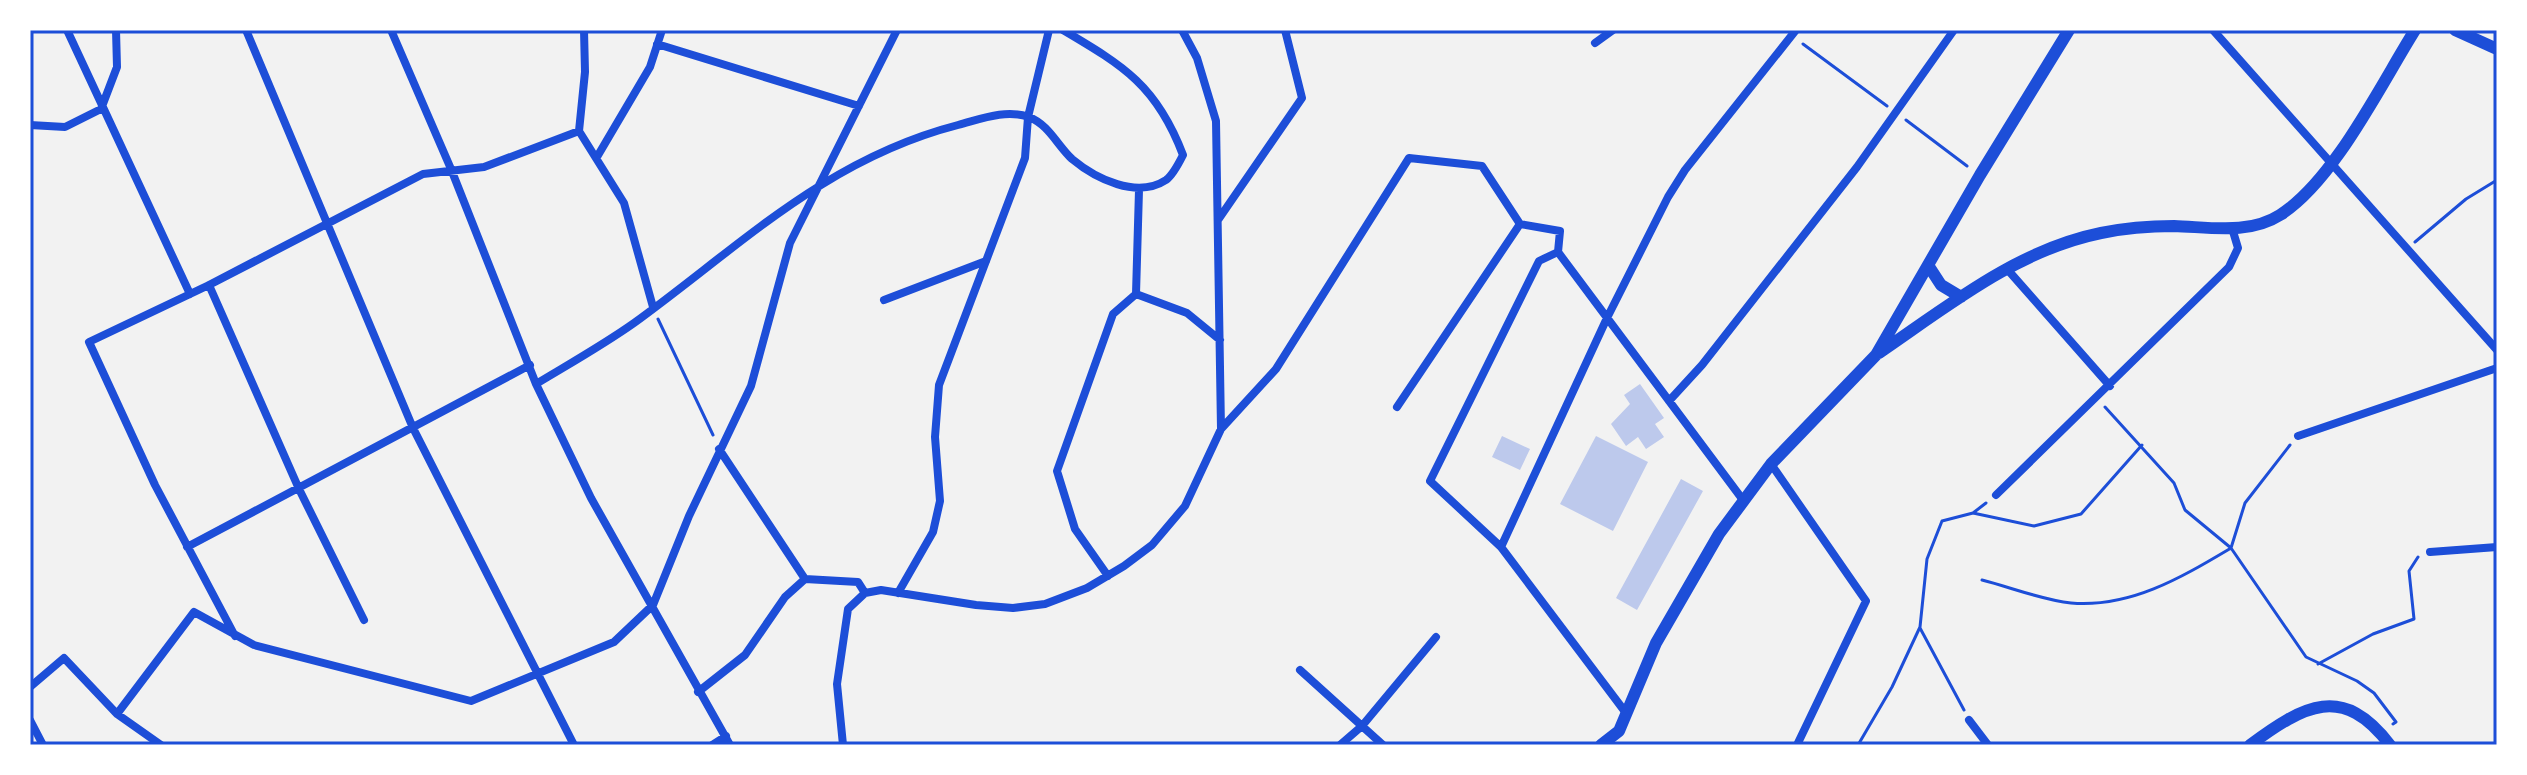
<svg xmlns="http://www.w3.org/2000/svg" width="2527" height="775" font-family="Rubik,sans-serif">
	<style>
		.building { fill: #bdc9ec }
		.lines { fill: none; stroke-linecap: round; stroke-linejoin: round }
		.path { stroke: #1d4ed8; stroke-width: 3 }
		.minor { stroke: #1d4ed8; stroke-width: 8 }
		.tertiary { stroke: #1d4ed8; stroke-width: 12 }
		.neatline { fill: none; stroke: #1d4ed8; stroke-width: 3 }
	</style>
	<rect width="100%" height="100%" fill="#f2f2f2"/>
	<path class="building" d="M1640,384L1664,418L1655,424L1664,437L1646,449L1638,437L1626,446L1611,424L1630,404L1624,395Z
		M1502,436L1530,449L1520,470L1492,457Z
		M1596,436L1648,462L1613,531L1560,504Z
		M1681,479L1703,491L1637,610L1616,598Z"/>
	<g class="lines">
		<path class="path" d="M1803,44L1887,106
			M1906,120L1967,166
			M2415,242L2466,199L2497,180
			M658,319L713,435
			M2105,407L2174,483L2185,510L2231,548L2245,503L2290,445
			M1973,513L1986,503
			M1982,580C2010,587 2042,600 2071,603C2131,608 2182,577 2231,548L2306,657L2357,681L2374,693L2396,722L2393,724
			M1920,628L1964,710
			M2318,664L2373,634L2414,619L2409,571L2418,557
			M1858,745L1892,687L1920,627L1927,559L1942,521L1973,513L2034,526L2081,514L2142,445"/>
		<path class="minor" d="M67,30L190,294
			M246,30L413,428L574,745
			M391,30L451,169L536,384L591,498L730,745
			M584,30L585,72L579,131L624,203L653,307
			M2213,30L2497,350
			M1595,43L1613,30
			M657,44L859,106
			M30,125L65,127L101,109L117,67L116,30
			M597,157L650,67L662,30
			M1218,220L1302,98L1285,30
			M1558,252L1539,261L1430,481L1501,547L1626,713
			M1558,252L1743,500
			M2007,269L2110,386
			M209,285L299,489L364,620
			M1136,294L1187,313L1220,340
			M884,300L986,261
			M536,384C569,364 603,345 634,323C740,246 826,159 958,125C981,119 1005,109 1029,117C1049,125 1057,145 1072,159C1096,179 1137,199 1166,180C1173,175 1179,163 1183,155C1157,86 1124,66 1063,30
			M1669,401L1702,365L1857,167L1954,30
			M1397,407L1520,224
			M1221,429L1276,369L1409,158L1482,166L1520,224L1560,231L1558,252
			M2298,436L2497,368
			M719,449L805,579
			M1771,464L1866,601L1797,745
			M1996,495L2229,267L2238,248L2232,228
			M187,547L530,365
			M1501,547L1607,318L1668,197L1685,170L1796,30
			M2430,552L2497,547
			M1108,576L1075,529L1057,471L1113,314L1136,294L1139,190
			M898,593L933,532L940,501L935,437L939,385L1025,158L1028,117L1049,30
			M235,636L155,485L89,342L209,285L423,174L484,167L579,131
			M1300,670L1383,745
			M30,687L64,658L117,714L161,745
			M698,692L745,655L785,597L805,579L858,582L865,593
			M117,714L194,612L254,645L471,701L614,642L653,605L689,516L751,386L790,243L897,30
			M30,720L43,745
			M1969,720L1988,745
			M712,745L726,736
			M843,745L837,684L848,609L865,593L881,590L976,605L1013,608L1045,604L1087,588L1124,566L1152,545L1185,506L1221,429L1216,121L1197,58L1182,30
			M1340,745L1362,726L1436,637"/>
		<path class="tertiary" d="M2455,30L2497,49
			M1928,265L1941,285L1961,297
			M1879,353C1948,306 2017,250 2101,233C2125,228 2149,226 2174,226C2209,227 2249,235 2280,215C2334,181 2381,84 2415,30
			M1601,745L1619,731L1656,643L1719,534L1771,464L1876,355L1980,175L2069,30
			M2250,745C2304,705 2343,683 2390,745"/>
	</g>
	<rect width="2527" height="775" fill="none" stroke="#ffffff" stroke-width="64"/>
	<rect x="32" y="32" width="2463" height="711" class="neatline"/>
</svg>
